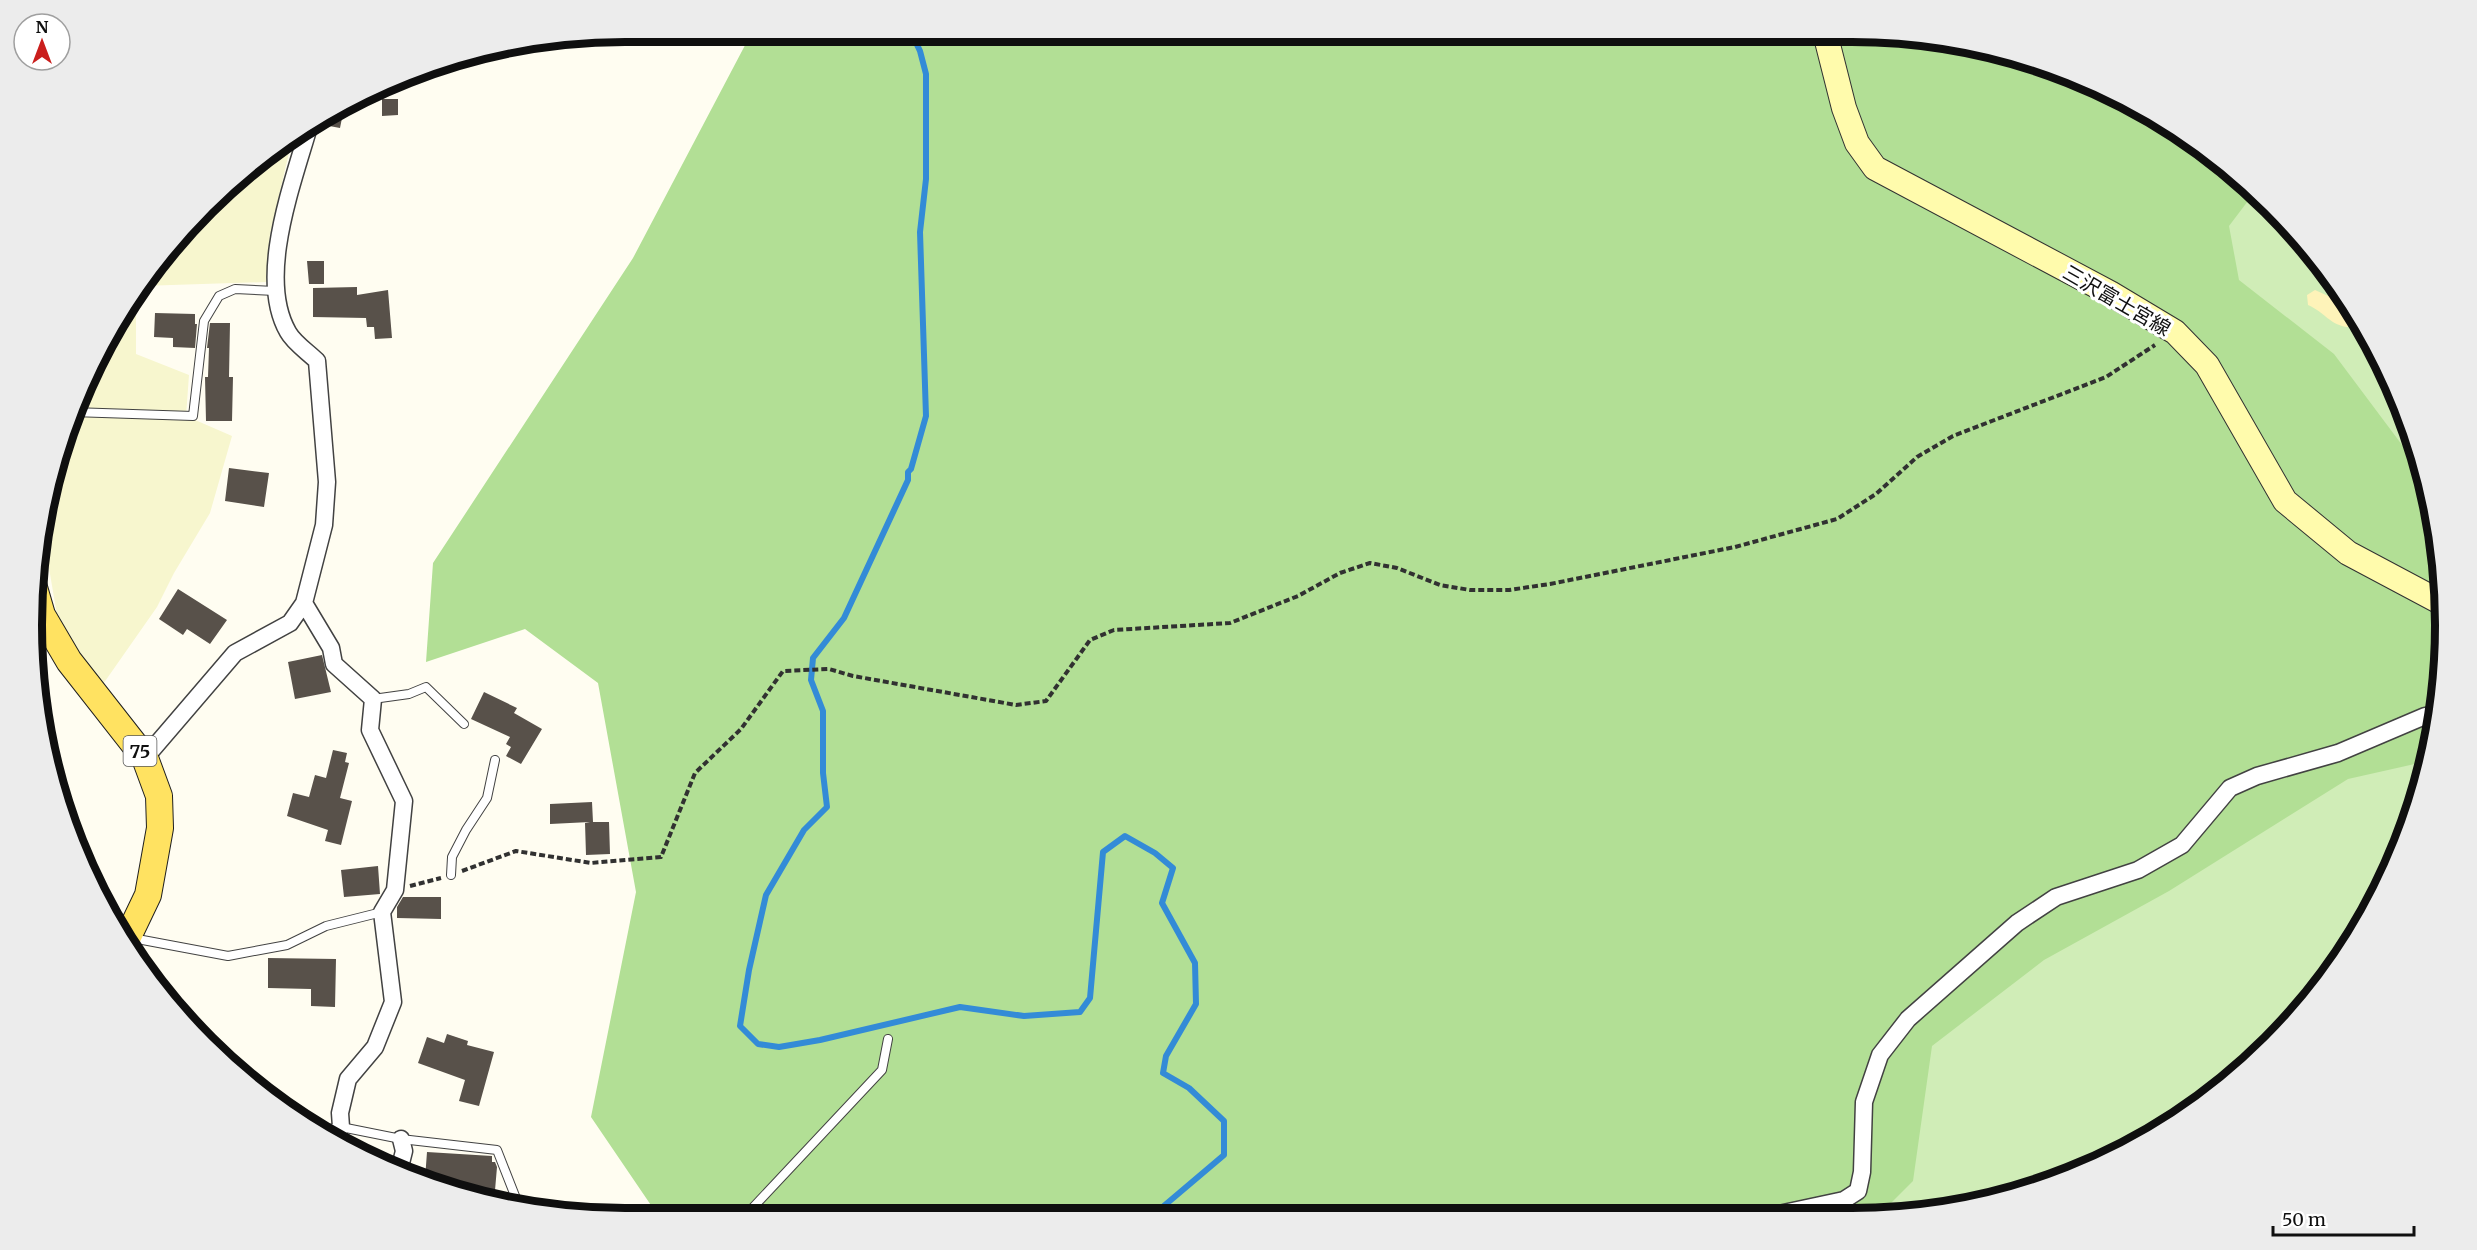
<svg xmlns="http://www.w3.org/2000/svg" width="2477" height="1250" font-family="Merriweather,'Noto Sans JP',serif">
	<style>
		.farmland { fill: #f7f6ce }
		.green { fill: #d0edb7 }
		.forest { fill: #b2df95 }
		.sand { fill: #fef3b9 }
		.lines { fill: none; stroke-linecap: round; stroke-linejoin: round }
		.stream { stroke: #338bd7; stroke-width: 6 }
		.building { fill: #58514a }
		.lane-casing { stroke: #424242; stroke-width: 10 }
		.street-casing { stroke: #424242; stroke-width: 19 }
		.secondary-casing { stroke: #313131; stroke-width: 26 }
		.primary-casing { stroke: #202020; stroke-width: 28 }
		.path { stroke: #313131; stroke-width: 4; stroke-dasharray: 6 3; stroke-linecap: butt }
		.lane { stroke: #fff; stroke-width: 8 }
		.street { stroke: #fff; stroke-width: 16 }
		.secondary { stroke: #fffbac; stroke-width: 24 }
		.primary { stroke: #ffe261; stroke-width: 26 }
		.labels { text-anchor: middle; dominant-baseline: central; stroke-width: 6; stroke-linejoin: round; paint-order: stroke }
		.shield { fill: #fff; stroke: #575757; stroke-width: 1.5 }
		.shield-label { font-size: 18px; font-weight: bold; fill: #0f0f0f }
		.street-label { font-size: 20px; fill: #0f0f0f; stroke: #fff }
		.rim { fill: none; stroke: #0f0f0f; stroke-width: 8 }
	</style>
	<rect width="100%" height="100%" fill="#fffdf1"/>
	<path class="farmland" d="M293,135L270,235L266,282L141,286L179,233L263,154Z
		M136,294V354L189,375L186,416L232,436L210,513L174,573L157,607L101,687L58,621L41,521L43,509L77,398L111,328Z"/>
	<path class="green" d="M2114,93L2213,154L2298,233L2366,328L2414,434L2440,547L2444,663L2425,778L2384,887L2298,1016L2213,1096L2079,1173L1930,1213L1716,1214L1965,654Z"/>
	<path class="forest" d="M752,32L1890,33L2005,52L2114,93L2213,154L2254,193L2229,226L2239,280L2334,354L2423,473L2440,547L2444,663L2428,761L2348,779L2169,891L2044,960L1932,1046L1913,1181L1880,1214L659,1217L591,1117L636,892L598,683L525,629L426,662L433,563L633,258Z
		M2143,1136L2079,1173L2061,1178L2093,1153L2136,1137Z"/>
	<path class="sand" d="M2315,290L2350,306L2354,311L2348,327C2331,326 2323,311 2308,305L2307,295Z"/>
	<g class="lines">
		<path class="stream" d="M911,32L920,51L926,74V179L920,232L926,416L911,469L908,472V480L844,618L813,658L811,680L823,711V773L827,807L804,830L766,895L749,970L740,1026L758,1044L779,1047L820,1040L960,1007L1024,1016L1080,1012L1090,998L1103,852L1125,836L1155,853L1173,868L1162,903L1195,963L1196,1004L1166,1056L1163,1073L1189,1088L1224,1121V1155L1152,1216"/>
	</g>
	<path class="building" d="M382,99H398V115L382,116Z
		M345,103L340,128L324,125L327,112Z
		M307,261H324V284H309Z
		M357,287V295L388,290L392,338L375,339L374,327H367L366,318L313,317V288Z
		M155,313L195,314V324H197L195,348L173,347V338L154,337Z
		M210,323H230L229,377H233L232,421H206L205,377H208L209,348H207Z
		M229,468L269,473L264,507L225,501Z
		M178,589L227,620L210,644L187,629L183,635L159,619Z
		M322,655L331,692L295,699L288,662Z
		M484,692L517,708L514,713L542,729L521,764L506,756L511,747L506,744L510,737L471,719Z
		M333,750L347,753L345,762L349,763L340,798L352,801L341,845L325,841L328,830L287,816L293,793L309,797L315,775L326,778Z
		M592,802L593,822H609L610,854L586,855L585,823L590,822L550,824V804Z
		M378,866L380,894L344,897L341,870Z
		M403,897H441V919L397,918V907Z
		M268,958L336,959L335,1007L311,1006V989L268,988Z
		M447,1034L468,1041L467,1045L494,1052L479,1106L459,1101L465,1080L418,1063L427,1037L444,1043Z
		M427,1152L492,1156V1162H495L497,1167L494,1202L476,1199L477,1187L442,1185V1180L425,1179Z"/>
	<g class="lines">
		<defs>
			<path id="lane" d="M72,412L193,416L204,321L219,296L235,289L275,291
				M373,699L409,694L426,687L464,724
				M451,875L452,857L466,830L487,798L495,760
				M132,938L228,956L287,945L326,926L382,912
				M317,1131L341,1127L401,1139L497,1150L519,1206
				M603,1217L620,1211L628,1217
				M744,1217L882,1070L888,1039"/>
			<path id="street" d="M304,603L331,648L334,664L373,699L370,730L404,801L395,890L382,912L393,1002L375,1047L348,1079L340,1113L341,1127
				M145,758L235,653L290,623L304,603L324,525L327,482L317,361C308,352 294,343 288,332C256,276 294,181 310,123
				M399,1171L404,1151L401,1139
				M1779,1214L1844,1200L1858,1191L1862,1172L1864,1102L1880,1055L1908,1019L2017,923L2056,897L2138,870L2182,845L2230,788L2257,776L2338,753L2425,716L2436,714"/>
			<path id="secondary" d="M1825,33L1844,108L1857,143L1875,168L2110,293L2175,332L2207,365L2285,501L2348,553L2442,603"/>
			<path id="primary" d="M33,584L42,615L69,661L145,758L159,796L160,828L148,895L126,941"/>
		</defs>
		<use href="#lane" class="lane-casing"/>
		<use href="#street" class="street-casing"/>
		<use href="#secondary" class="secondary-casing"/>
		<use href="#primary" class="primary-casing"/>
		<path class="path" d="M462,871L516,851L591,863L661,857L695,773L741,729L783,671L829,669L853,676L1016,705L1046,701L1090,640L1114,630L1230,623L1298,596L1340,573L1370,563L1397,568L1440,585L1470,590H1509L1550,584L1735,547L1837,519L1876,494L1917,457L1953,436L2106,377L2155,345
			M410,886L441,878"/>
		<use href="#lane" class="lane"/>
		<use href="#street" class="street"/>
		<use href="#secondary" class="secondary"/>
		<use href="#primary" class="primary"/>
	</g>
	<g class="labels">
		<rect class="shield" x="123.5" y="736" width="33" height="30" rx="4.5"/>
		<g class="shield-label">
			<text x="140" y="751">75</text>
		</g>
		<g class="street-label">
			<text transform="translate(2117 300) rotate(30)">三沢富士宮線</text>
		</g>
	</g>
	<path d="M0 0H2477V1250H0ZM625 42H1852A583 583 0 0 1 2435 625V625A583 583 0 0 1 1852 1208H625A583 583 0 0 1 42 625V625A583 583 0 0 1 625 42Z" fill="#ececec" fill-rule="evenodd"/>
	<path class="rim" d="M625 42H1852A583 583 0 0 1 2435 625V625A583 583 0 0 1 1852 1208H625A583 583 0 0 1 42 625V625A583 583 0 0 1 625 42Z"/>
	<g transform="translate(42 42)"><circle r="28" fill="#ffffff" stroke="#9f9f9f" stroke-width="1.5"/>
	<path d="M0-4.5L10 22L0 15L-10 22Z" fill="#ca1e1c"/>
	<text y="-9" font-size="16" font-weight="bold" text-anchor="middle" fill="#0f0f0f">N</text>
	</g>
	<path d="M2273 1226v9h141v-9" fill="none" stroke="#0f0f0f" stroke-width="3"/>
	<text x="2282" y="1226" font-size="18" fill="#0f0f0f" stroke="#ffffff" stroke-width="4.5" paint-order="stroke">50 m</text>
</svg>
